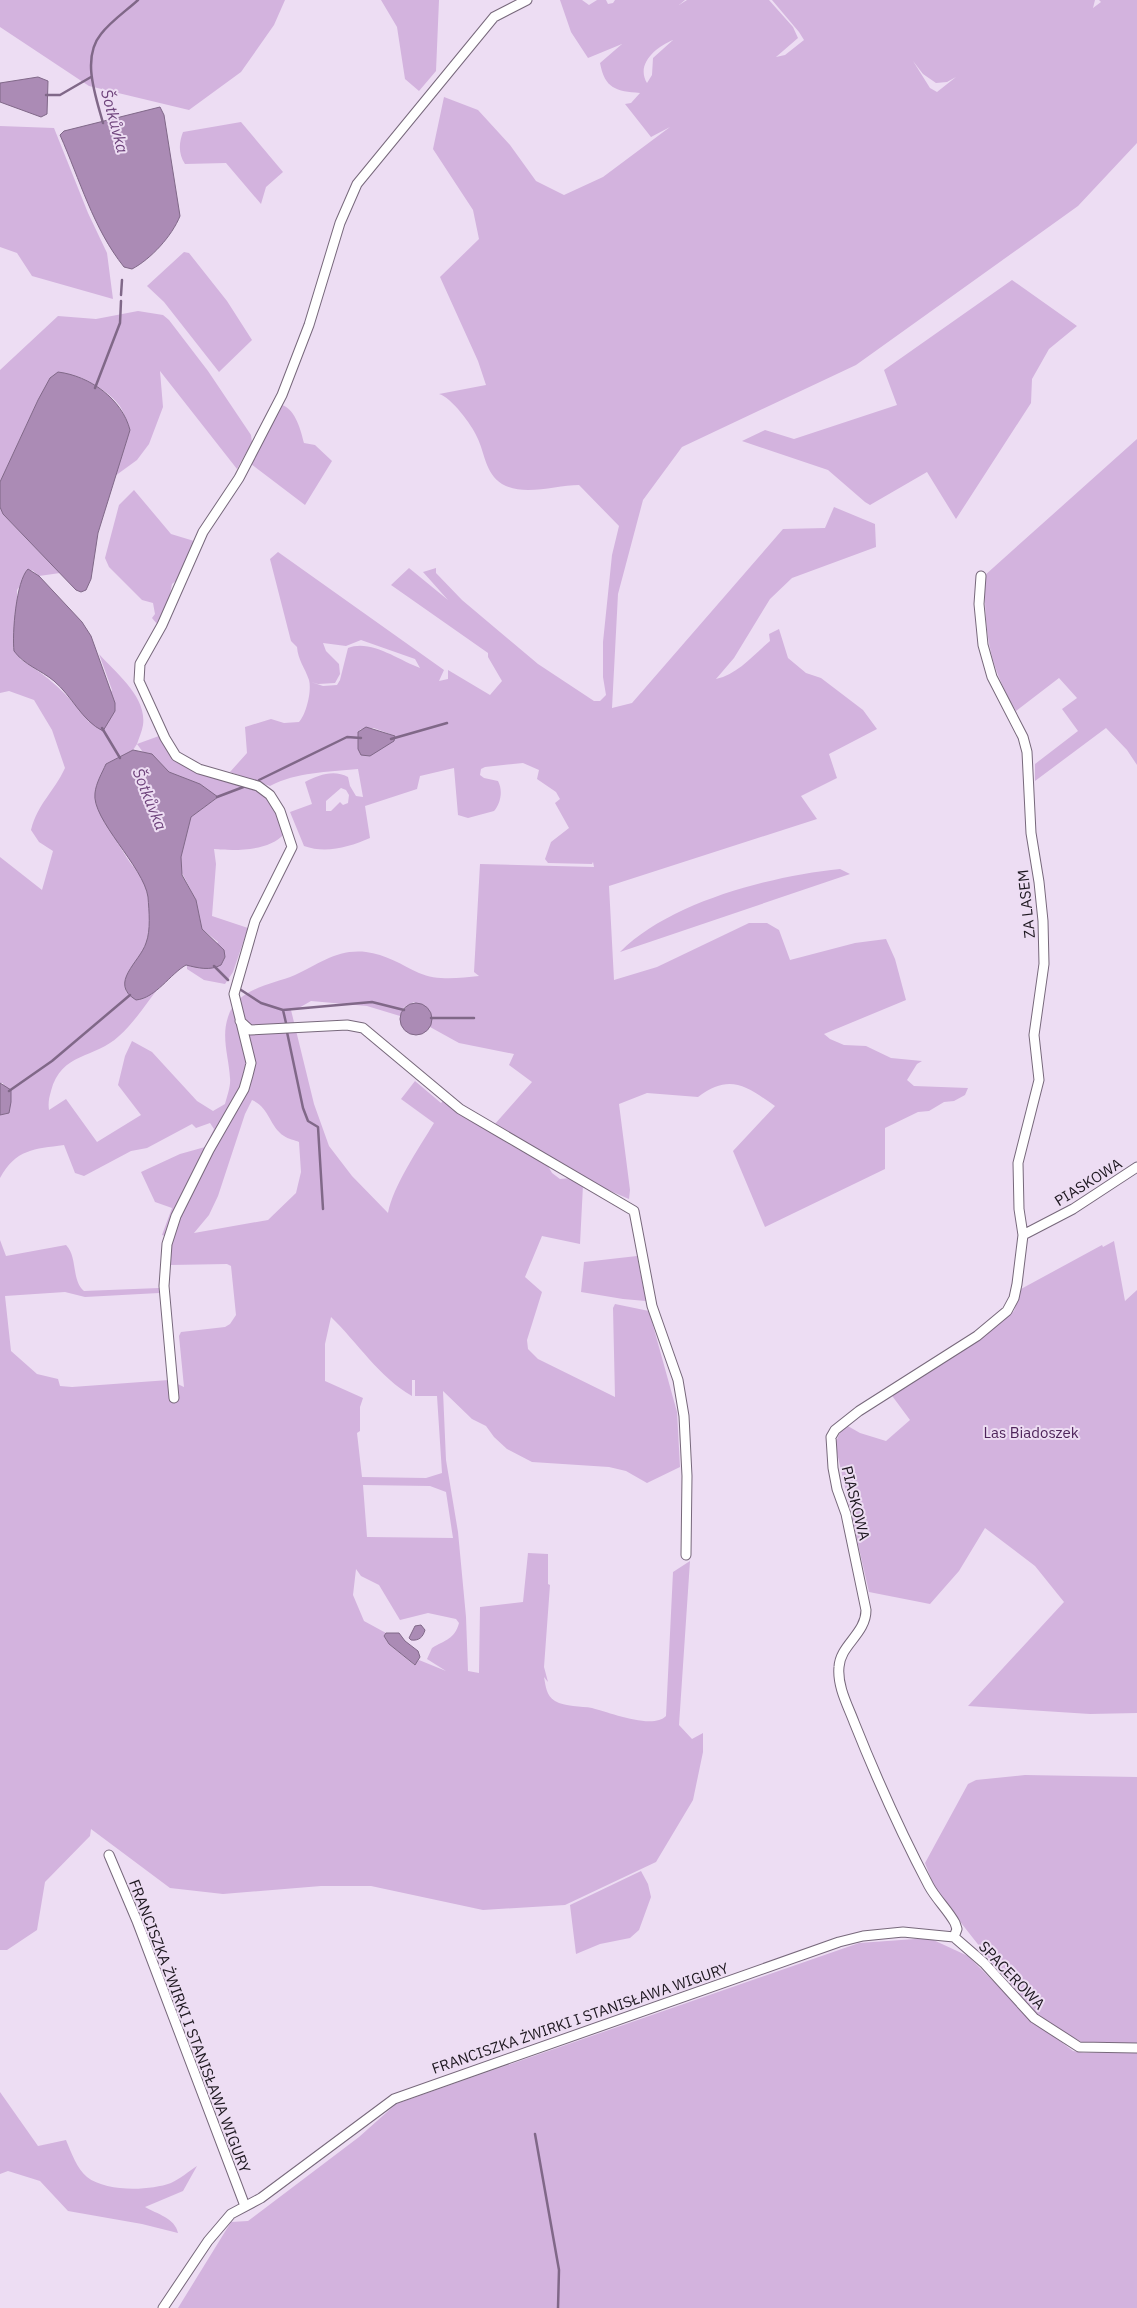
<svg xmlns="http://www.w3.org/2000/svg" width="1137" height="2308" font-family="'IBM Plex Sans',sans-serif">
	<style>
		.green { fill: #d3b3de; fill-rule: evenodd }
		.water { fill: #ab8bb5; stroke: #806888 }
		.lines { fill: none; stroke-linecap: round; stroke-linejoin: round }
		.stream { stroke: #806888; stroke-width: 2.5 }
		.minor-casing { stroke: #77687b; stroke-width: 11 }
		.minor { stroke: #fff; stroke-width: 9 }
		.labels { text-anchor: middle; dominant-baseline: central; stroke-width: 4; stroke-linejoin: round; paint-order: stroke }
		.street-label { font-size: 15px; fill: #1d171f; stroke: #edddf3 }
		.park-label { font-size: 15px; fill: #4f255b; stroke: #edddf3 }
		.water-label { font-size: 16px; font-style: italic; fill: #6f447c; stroke: #edddf3 }
	</style>
	<rect width="100%" height="100%" fill="#edddf3"/>
	<path class="green" d="M0,0H285L274,25L241,72L189,110L89,86L0,27Z
		M381,0H439L436,71L419,91L405,79L397,27Z
		M560,0H582L589,5L597,0H606L608,4L613,3L615,0H685L679,5L687,0H769L793,27L798,38L776,57L785,55L804,40L799,32L772,0H1095L1093,8L1101,2L1099,0H1137V143L1078,206L856,365L682,447L643,500L618,594L612,708L632,703L783,529L825,528L834,507L875,524L876,547L792,578L770,599L734,658L716,679C738,674 752,656 770,641L769,634L779,629L788,658L806,673L821,678L863,710L877,729L829,754L837,778L801,796L817,819L609,886L614,980L657,967L749,923H767L779,930L790,960L855,943L886,939L895,959L906,1000L824,1034L830,1039L844,1045L866,1046L891,1058L922,1061L917,1064L907,1080L914,1086L968,1088L965,1095L954,1101L944,1102L929,1111L918,1112L885,1128V1169L765,1227L733,1151L775,1106C746,1086 730,1073 698,1097L647,1093L619,1104L630,1190L629,1199L608,1190L494,1125L532,1082L509,1065L514,1054L459,1043L430,1027L432,1019L414,1002L404,1007L400,1016L367,1006L311,1001L297,1009L291,1010L314,1104L329,1146L352,1176L388,1213C393,1186 419,1148 434,1123L401,1099L415,1081L441,1103L444,1100L507,1143L548,1166L552,1173L560,1179L571,1178L583,1185L580,1244L542,1236L525,1277L542,1292L527,1340L528,1349L538,1359L615,1397L613,1308L615,1304L649,1311L677,1412L680,1467L647,1483L626,1471L609,1467L532,1462L507,1449L494,1437L486,1426L472,1419L443,1391L446,1460L458,1532L466,1617L468,1671L479,1673L480,1607L523,1602L528,1553L548,1554V1584L550,1585L544,1667L548,1682L544,1677C546,1687 546,1695 555,1701C565,1707 581,1706 592,1708C608,1712 653,1730 666,1716L673,1572L690,1561L679,1725L692,1739L703,1733V1752L693,1800L656,1862L565,1905L483,1910L371,1886H321L223,1894L170,1888L91,1829L90,1836L45,1882L37,1930L7,1950H0V1240L6,1256L66,1245C78,1257 71,1280 84,1291L159,1288V1293L85,1297L65,1292L5,1296L11,1351L37,1374L58,1379L60,1386L72,1387L169,1380L184,1387L179,1336L181,1332L225,1327L230,1324L236,1315L231,1266L227,1264L170,1265L169,1259L171,1238L162,1235L172,1208L155,1202L141,1172L180,1154L205,1147L214,1129L210,1123L196,1128L192,1124L147,1148L131,1151L84,1176L75,1173L64,1145C34,1149 16,1149 0,1178V1115L8,1113L3,1083H0V857L42,890L53,851L39,842L31,830C38,803 54,792 65,768L52,730L34,700L9,691L0,693V507L3,514L60,573L39,576L32,570L17,590V614L20,659C48,676 69,695 89,722L112,690L99,654C116,673 147,697 143,725C142,731 139,738 137,744L159,736L173,758L254,787L270,799L284,834C270,851 235,851 214,849L216,864L212,916L248,928L233,972L225,984L204,980L187,969V965L201,968L218,942L202,929L196,900L182,873L181,857L191,817L217,798L200,784L169,772L152,754L145,755L137,744L133,750L106,764L97,807C107,824 116,841 127,858C132,866 140,873 144,883C152,901 151,930 145,948C139,964 121,972 126,992L151,995L160,986C147,1002 135,1022 119,1036C95,1059 61,1052 51,1091C49,1098 48,1103 49,1110L66,1099L97,1142L141,1115L118,1085L125,1056L132,1041L152,1052L197,1101L213,1111L225,1104C227,1096 231,1086 230,1078C229,1058 221,1038 228,1017C237,988 271,985 295,975C320,964 336,949 366,952C385,954 402,965 419,973C437,981 460,978 479,976L474,972L480,864L594,867L593,862L592,864L548,863L545,859L551,842L569,828L555,803L560,799L556,792L537,779L539,770L523,763L485,767L481,769L480,775L484,778L498,781C503,790 501,803 494,811L468,818L458,815L454,768L420,776L417,789L365,806L370,838C349,847 326,854 304,846L290,812L312,804L305,782C318,775 334,769 348,777L350,786L356,796L363,797L358,769C327,772 297,772 270,786L230,772L247,753L245,727L271,719L284,723L299,722C306,715 312,691 309,680C305,668 298,660 297,647L291,641L270,559L278,552L444,670L439,681L448,679V670L490,695L502,681L488,657V653L391,585L409,568L448,600L423,572L436,568V573L462,600L538,664L594,701H600L606,695L603,677V642L612,555L619,526L579,485C556,485 524,497 502,484C485,473 485,453 477,437C472,425 451,397 439,394L486,385L478,361L440,277L479,239L473,210L433,149L444,97L478,110L510,145L536,181L564,195L603,177L670,127L651,137L625,104L631,103L640,93C616,91 605,89 600,63L622,44L588,58L571,32ZM673,40L653,58L652,75L647,83C635,63 658,46 673,40ZM913,61L923,74L936,83L947,82L956,77L937,92L930,88ZM361,640L415,659L420,668C398,660 371,639 348,648L340,680L337,685L323,686L311,682L318,684L335,683L340,674L339,664L326,651L323,643L346,646ZM374,728L395,736L394,741L358,749V732L361,729ZM341,788L346,790L349,795L348,803L343,805L340,802L331,811H326V801ZM252,1100C270,1108 269,1126 284,1136C288,1139 295,1140 299,1142L301,1172L296,1193L268,1220L194,1233L209,1215L218,1196L245,1114ZM331,1317C358,1343 379,1377 412,1396V1380H415V1396H437L442,1473L426,1478L362,1477L357,1433L360,1431V1407L363,1398L325,1381V1344ZM363,1485L430,1486L446,1492L453,1538L367,1537ZM356,1569L361,1576L379,1585L400,1620L428,1613L456,1619L459,1623C455,1639 445,1640 432,1648L427,1659L446,1671L419,1660L414,1665L389,1644L384,1636L386,1633L364,1621L353,1595Z
		M241,122L283,172L266,187L261,204L226,163L185,164C178,154 179,142 183,132Z
		M0,126L54,128L88,213L107,253L113,299L32,276L17,253L0,247Z
		M184,252L189,253L227,301L252,340L219,372L164,302L147,286Z
		M1012,280L1077,326L1049,349L1032,379L1031,403L956,519L927,472L870,505L865,502L828,470L742,441L765,430L794,439L897,405L884,370Z
		M138,311L163,315L169,320L208,371L251,435L252,442L237,469L160,371L163,407L149,444L137,460L115,476L130,430C126,423 124,411 119,405C106,388 79,375 58,372L38,400L0,482V370L58,316L96,319Z
		M282,405C296,410 301,431 304,443L315,445L332,461L305,505L251,464Z
		M1137,439V765L1127,750L1106,728L1035,781V764L1078,731L1062,709L1077,698L1059,678L1016,711C986,660 986,633 984,576Z
		M134,490L171,534L194,541L177,580L172,584L167,611L158,625L152,618L155,614L153,603L142,600L109,567L105,558L119,505Z
		M840,869L850,874L620,952C670,902 771,876 840,869Z
		M1114,1241L1125,1301L1137,1290V1713L1090,1714L968,1706L1064,1602L1035,1566L985,1528L959,1571L930,1604L869,1592L835,1444L840,1432L846,1425L860,1433L886,1441L910,1420L890,1393L927,1374L987,1334L1014,1311L1021,1289L1102,1245L1103,1247Z
		M637,1256L646,1301L623,1299L581,1292L584,1262Z
		M1025,1775L1137,1777V2045L1085,2044L1032,2013L936,1891L925,1863L968,1784L976,1780Z
		M641,1871L648,1884L651,1897L639,1930L630,1938L600,1944L576,1954L570,1905Z
		M929,1938L968,1956L1030,2018L1073,2051L1084,2053L1137,2052V2308H178L231,2222L248,2221L359,2137L396,2104L859,1943Z
		M0,2092L38,2146L66,2140C71,2152 77,2169 87,2177C106,2192 149,2191 171,2183C180,2179 189,2171 197,2166L183,2191L145,2207C157,2214 175,2218 178,2233L142,2224L68,2211L40,2181L8,2171L0,2174Z"/>
	<path class="water" d="M38,77L48,81L47,114L41,117L0,102V83Z
		M160,107L164,115L180,216C172,236 151,259 132,269L124,267C93,228 80,180 60,135L64,131Z
		M58,372C90,376 122,399 130,430L98,533L91,579L86,590L81,592L76,590L3,514L0,507V482L38,400L50,378Z
		M28,569L39,576L82,622L91,636L115,703V711L103,731C82,721 72,696 54,681C41,670 24,665 14,651C12,634 16,581 28,569Z
		M366,727L395,736L394,741L370,756L361,755L358,749V732Z
		M133,750L152,754L169,772L200,784L218,797L191,817L181,857L182,875L196,900L202,929L224,950L225,957L221,965C210,971 198,968 186,965C170,974 156,998 136,1000C108,983 140,962 146,943C151,930 149,911 148,897C144,867 91,819 95,793C96,783 102,773 106,764Z
		M400 1019a16 16 0 1 1 32 0a16 16 0 1 1-32 0Z
		M0,1083L11,1090V1102L9,1113L0,1115Z
		M421,1625L425,1630C423,1637 419,1641 411,1640L409,1638L415,1626Z
		M386,1633H399L405,1641L418,1651L420,1657L415,1665L389,1644L384,1636Z"/>
	<g class="lines">
		<path class="stream" d="M46,95H60L91,77
			M103,123C96,97 81,58 101,34C111,21 126,11 138,0
			M121,295L122,280
			M95,388L120,323L121,301
			M102,728L120,758
			M391,739L447,723
			M259,780L347,737L361,738
			M217,797L246,786
			M214,966L228,980
			M238,988L261,1003L283,1010L286,1023
			M283,1010L372,1002L404,1010
			M431,1018H474
			M287,1032L303,1108L308,1121L318,1127L323,1209
			M9,1091L52,1061L130,995
			M535,2134L559,2270L558,2308"/>
		<defs>
			<path id="minor" d="M981,576L979,604L983,645L992,677L1023,737L1027,752L1031,833L1039,882L1043,921L1044,964L1034,1035L1039,1080L1018,1163L1019,1209L1023,1235
				M240,1021L250,1030L347,1025L363,1028L460,1109L634,1211L652,1306L678,1380L684,1416L687,1476L686,1555
				M174,1398L164,1286L167,1244L176,1216L209,1150L244,1089L248,1075L251,1063L234,994L255,921L292,847L280,811L270,795L258,786L199,769L176,756L165,738L139,681L140,664L162,625L203,532L239,478L282,395L309,325L340,223L357,184L494,17L527,0
				M109,1855L137,1921L245,2206
				M954,1937L957,1929L955,1923C948,1910 936,1899 929,1886C901,1833 876,1777 854,1722C848,1706 837,1686 839,1667C840,1645 866,1634 866,1610L846,1514L837,1489L833,1468L831,1437L835,1430L859,1411L977,1336L1007,1311L1014,1298L1017,1284L1023,1235L1073,1209L1137,1167
				M954,1937L984,1963L1034,2018L1079,2047L1137,2048
				M163,2308L208,2241L231,2214L261,2198L394,2099L839,1942L863,1936L903,1932L954,1937"/>
		</defs>
		<use href="#minor" class="minor-casing"/>
		<use href="#minor" class="minor"/>
	</g>
	<g class="labels">
		<g class="street-label">
			<text transform="translate(1026 904) rotate(-96)">ZA LASEM</text>
			<text transform="translate(1088 1182) rotate(-32)">PIASKOWA</text>
			<text transform="translate(856 1503) rotate(76)">PIASKOWA</text>
			<text transform="translate(1012 1975) rotate(46)">SPACEROWA</text>
			<text transform="translate(580 2018) rotate(-19)">FRANCISZKA ŻWIRKI I STANISŁAWA WIGURY</text>
			<text transform="translate(190 2026) rotate(69)">FRANCISZKA ŻWIRKI I STANISŁAWA WIGURY</text>
		</g>
		<g class="park-label">
			<text x="1031" y="1432">Las Biadoszek</text>
		</g>
		<g class="water-label">
			<text transform="translate(115 121) rotate(75)">Šotkůvka</text>
			<text transform="translate(150 799) rotate(68)">Šotkůvka</text>
		</g>
	</g>
</svg>
